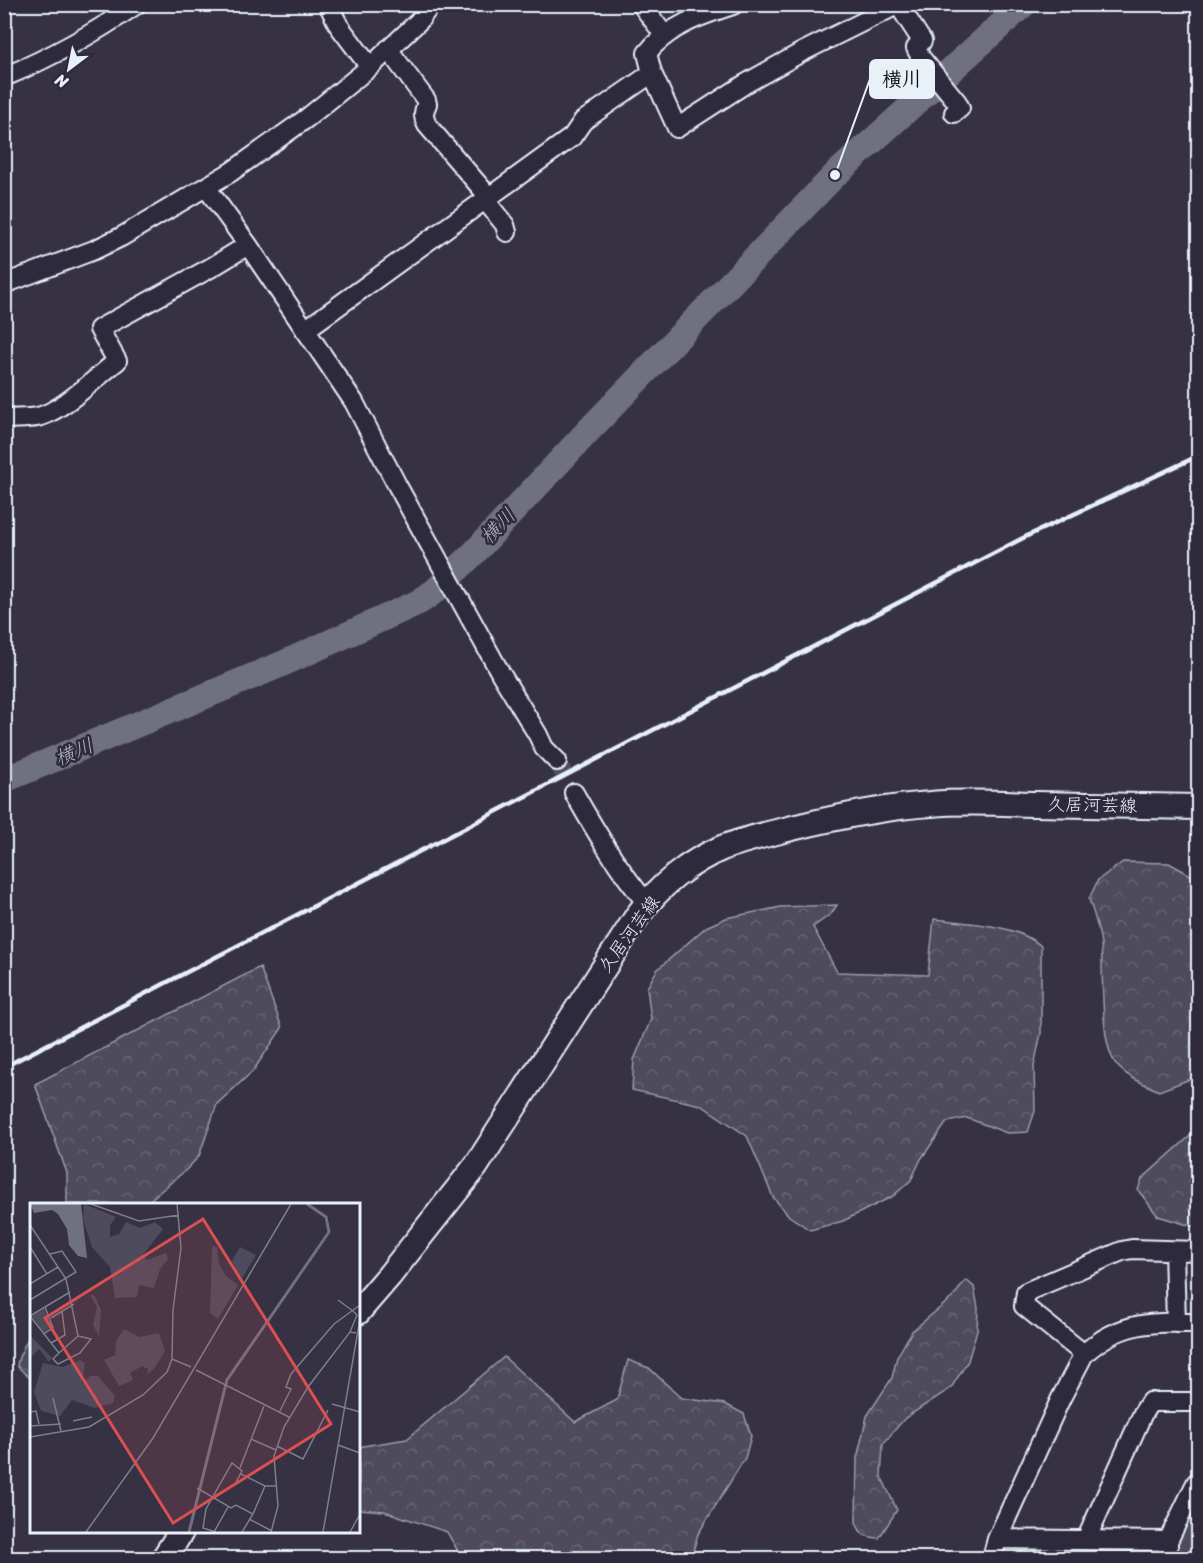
<svg xmlns="http://www.w3.org/2000/svg" width="1203" height="1563" font-family="Sriracha,'Klee One',sans-serif">
	<style>
		.forest { fill: url(#forest-crowns); stroke: #9a9eaa; stroke-width: 1.5 }
		.park { fill: url(#park-tufts); stroke: #9a9eaa; stroke-width: 1.5 }
		.lines { fill: none; stroke-linecap: round; stroke-linejoin: round }
		.river { stroke: #70717f; stroke-width: 26 }
		.minor-tunnel { stroke: #514f5f; stroke-width: 18; stroke-dasharray: 18 9; stroke-linecap: butt }
		.minor-casing { stroke: #e8f1f8; stroke-width: 22 }
		.major-casing { stroke: #e8f1f8; stroke-width: 28 }
		.minor { stroke: #2f2a3d; stroke-width: 18 }
		.major { stroke: #2f2a3d; stroke-width: 24 }
		.rail { stroke: #e8f1f8; stroke-width: 4.5 }
		.labels { text-anchor: middle; dominant-baseline: central; stroke-width: 5; stroke-linejoin: round; paint-order: stroke }
		.street-label { font-size: 18px; fill: #e8f1f8; stroke: #2f2a3d }
		.water-label { font-size: 20px; font-style: italic; fill: #b2b7c2; stroke: #2f2a3d }
		.inset-river { fill: none; stroke: #70717f; stroke-width: 3 }
		.inset-road { fill: none; stroke: #7d7e8c; stroke-width: 1.5 }
		.view { fill: #da5052; fill-opacity: 0.15; stroke: #da5052; stroke-width: 3 }
		.inset-edge { fill: none; stroke: #e8f1f8; stroke-width: 3 }
		.leader { fill: none; stroke: #e8f1f8; stroke-width: 2 }
		.callout-dot { fill: #e8f1f8; stroke: #2f2a3d; stroke-width: 2 }
		.callout { fill: #e8f1f8; stroke: #e8f1f8; stroke-width: 2 }
		.callout-label { font-size: 20px; text-anchor: middle; font-weight: bold; fill: #111 }
	</style>
	<defs>
		<pattern id="forest-crowns" width="20" height="18" patternUnits="userSpaceOnUse" patternTransform="scale(1.5)"><rect width="20" height="18" fill="#4d4b5c"/><path d="M2 6a3 3 0 1 1 6 0M12 15a3 3 0 1 1 6 0" fill="none" stroke="#676574"/></pattern>
		<pattern id="park-tufts" width="24" height="20" patternUnits="userSpaceOnUse" patternTransform="scale(1.5)"><rect width="24" height="20" fill="#4d4b5c"/><path d="M3 7l-1-3M5 7V3M7 7l1-3M15 17l-1-3M17 17v-4M19 17l1-3" fill="none" stroke="#676574"/></pattern>
	</defs>
	<rect width="100%" height="100%" fill="#363244"/>
	<filter id="ink" filterUnits="userSpaceOnUse"><feTurbulence type="fractalNoise" baseFrequency=".0167" numOctaves="2"/><feDisplacementMap in="SourceGraphic" scale="12" xChannelSelector="R" yChannelSelector="G"/><feConvolveMatrix kernelMatrix="1 2 1 2 8 2 1 2 1" color-interpolation-filters="sRGB"/></filter>
	<g filter="url(#ink)">
		<path class="forest" d="M1123,862L1169,863L1198,879V1071L1190,1079L1159,1091C1143,1083 1127,1078 1116,1064C1099,1042 1104,973 1101,944C1099,928 1094,914 1089,899L1098,880Z
			M837,905L831,914L813,927L837,972L928,975L934,919C965,923 1016,924 1041,946V1033L1034,1066L1035,1111L1028,1132L1007,1133L967,1118L947,1122L921,1159L911,1180L893,1196L843,1221L810,1230L789,1216L773,1197L747,1136L701,1105L632,1090L634,1060L651,1019L647,988L657,970L706,927L726,918L781,907Z
			M260,967L282,1028L253,1071L217,1104L199,1156L186,1170L145,1204H67V1173L35,1084Z
			M1198,1129V1228L1158,1216L1138,1190L1142,1179Z
			M966,1280L974,1287L978,1308L977,1330L968,1361L951,1388L905,1418L883,1444L881,1476L897,1510L879,1538C865,1537 861,1536 856,1522L857,1458L867,1416L892,1378L897,1357L912,1331L953,1297Z
			M31,1332V1379L17,1366L19,1357Z
			M504,1357L575,1422L617,1400L628,1360L649,1368L681,1398L725,1404L744,1414L751,1436L745,1458L698,1534L691,1558H457L458,1551L447,1532L384,1511L359,1509V1448L363,1446L407,1439Z"/>
		<path class="park" d="M1198,1491V1558H1175V1543Z"/>
		<g class="lines">
			<path class="river" d="M4,780L282,664L419,602L435,591L473,554L590,429L835,175L1024,4"/>
			<path class="minor-tunnel" d="M557,761L574,793"/>
			<defs>
				<path id="minor" d="M328,4L339,26L370,67
					M641,4L665,36
					M898,4L922,41L916,48L921,58L957,102L960,108L954,113
					M733,5C702,15 668,26 647,53L652,73L677,128L745,84L802,52L899,4
					M388,49L426,100L427,104C423,112 423,117 427,125L489,197
					M4,77C52,57 95,33 137,4
					M206,187L248,245L354,402L397,485L501,674L538,735L544,748L557,761
					M485,200L505,225L507,232
					M4,284L94,250L121,237L231,172L307,118L370,67L419,21L431,4
					M305,330L572,137L583,121L652,73
					M4,419C15,418 27,419 37,417C60,413 98,376 117,361L99,329L212,267L248,245
					M574,793C595,830 619,871 647,903
					M1174,1251L1176,1323
					M1084,1354C1119,1321 1153,1322 1198,1323
					M997,1539L1168,1541
					M1086,1540L1143,1413L1150,1402H1198
					M992,1558L997,1539L1061,1398L1084,1354L1024,1306L1026,1292L1122,1251L1132,1249L1198,1251
					M1168,1558V1541L1196,1483H1198"/>
				<path id="major" d="M358,1312L389,1276L476,1166L638,915C659,886 689,862 722,848C745,839 769,834 792,828C837,817 884,807 931,804C965,801 1000,803 1035,804C1090,805 1144,806 1198,807
					M164,1558L181,1532"/>
			</defs>
			<use href="#minor" class="minor-casing"/>
			<use href="#major" class="major-casing"/>
			<use href="#minor" class="minor"/>
			<use href="#major" class="major"/>
			<path class="rail" d="M4,1067L1023,538L1198,456"/>
		</g>
	</g>
	<g class="labels">
		<g class="street-label">
			<text transform="translate(1092 805) rotate(1)">久居河芸線</text>
			<text transform="translate(629 934) rotate(-54)">久居河芸線</text>
		</g>
		<g class="water-label">
			<text transform="translate(498 526) rotate(-46)">横川</text>
			<text transform="translate(74 752) rotate(-23)">横川</text>
		</g>
	</g>
	<g transform="translate(30 1203)">
		<rect width="330" height="330" fill="#363244"/>
		<path d="M54,1L86,14L80,22V34L89,31L96,19L110,25L125,19L133,26L113,52L117,57L136,50L138,56L130,66L124,85L109,82L107,94L85,95L80,64L62,44L53,16ZM182,43L187,44L189,61L196,73L208,82L188,116L180,110ZM210,44L226,52L211,77L202,58ZM60,92H64L71,107L69,133L63,122L67,104ZM94,126L110,134L129,130L135,148L124,166L117,171L118,166L112,163L100,170L103,177L89,183L74,157L85,152L86,138ZM0,132L22,155L19,159L9,146L0,155ZM50,157L55,160L52,181L60,173H68L85,193L83,200L65,205L42,197L30,213L11,208L4,189L13,160L33,164Z" fill="#4d4b5c"/>
		<path d="M14,106L22,124L13,129L2,113Z" fill="#4d4b5c"/>
		<path d="M0,1H51L57,55L48,53L39,42L37,26L28,11L22,7L4,10Z" fill="#70717f"/>
		<path class="inset-river" d="M159,329L197,177L299,29L296,14L277,1"/>
		<path class="inset-road" d="M61,1L109,18L149,12M0,22L36,76L48,133L61,136L50,150L28,161L23,156L29,150L0,113M0,44L17,71M0,81L28,64M0,97L46,69L32,48L20,51M308,97L323,108M0,113L40,89M21,115L44,101M320,129L327,112L323,108M13,131L23,125L15,104M21,140L35,132L32,108M29,150L48,133M142,156L161,164M166,167L259,214M23,195L31,228M302,201L330,209M0,209L6,208L9,221M249,210L261,186L256,184L261,171L304,121L330,102M43,218L62,214M0,223L31,221M0,234L59,224L113,192L137,169L142,156L143,107L151,45L147,1M221,236L246,247M308,242L330,250M247,243L273,256L298,207M210,265L234,203M211,271L235,283H246M167,285L201,305L206,302L223,311L212,329M223,311L235,283M219,316L242,328M56,329L123,235L261,1M184,329L198,304M186,329L173,325L176,306L202,260L212,268L205,281M241,329L248,303L244,253L254,224L278,184L320,129L326,130M293,329L330,116M320,329L330,311"/>
		<path class="view" d="M173,16L301,221L143,320L15,115Z"/>
		<rect width="330" height="330" class="inset-edge"/>
	</g>
	<path class="leader" d="M835 175L870 79"/>
	<circle class="callout-dot" cx="835" cy="175" r="6"/>
	<rect class="callout" x="870" y="60" width="64" height="38" rx="6"/>
	<g class="callout-label">
		<text x="902" y="86">横川</text>
	</g>
	<rect width="1203" height="1563" fill="none" stroke="#2f2a3d" stroke-width="24"/>
	<rect x="12" y="12" width="1179" height="1539" fill="none" stroke="#e8f1f8" stroke-width="2" filter="url(#ink)"/>
	<g transform="translate(69 69) rotate(212)" stroke="#2f2a3d" stroke-width="4.5" paint-order="stroke">
	<path d="M0-4.5L10 22L0 15L-10 22Z" fill="#e8f1f8"/>
	<text y="-9" font-size="16" font-weight="bold" text-anchor="middle" fill="#e8f1f8">N</text>
	</g>
</svg>
